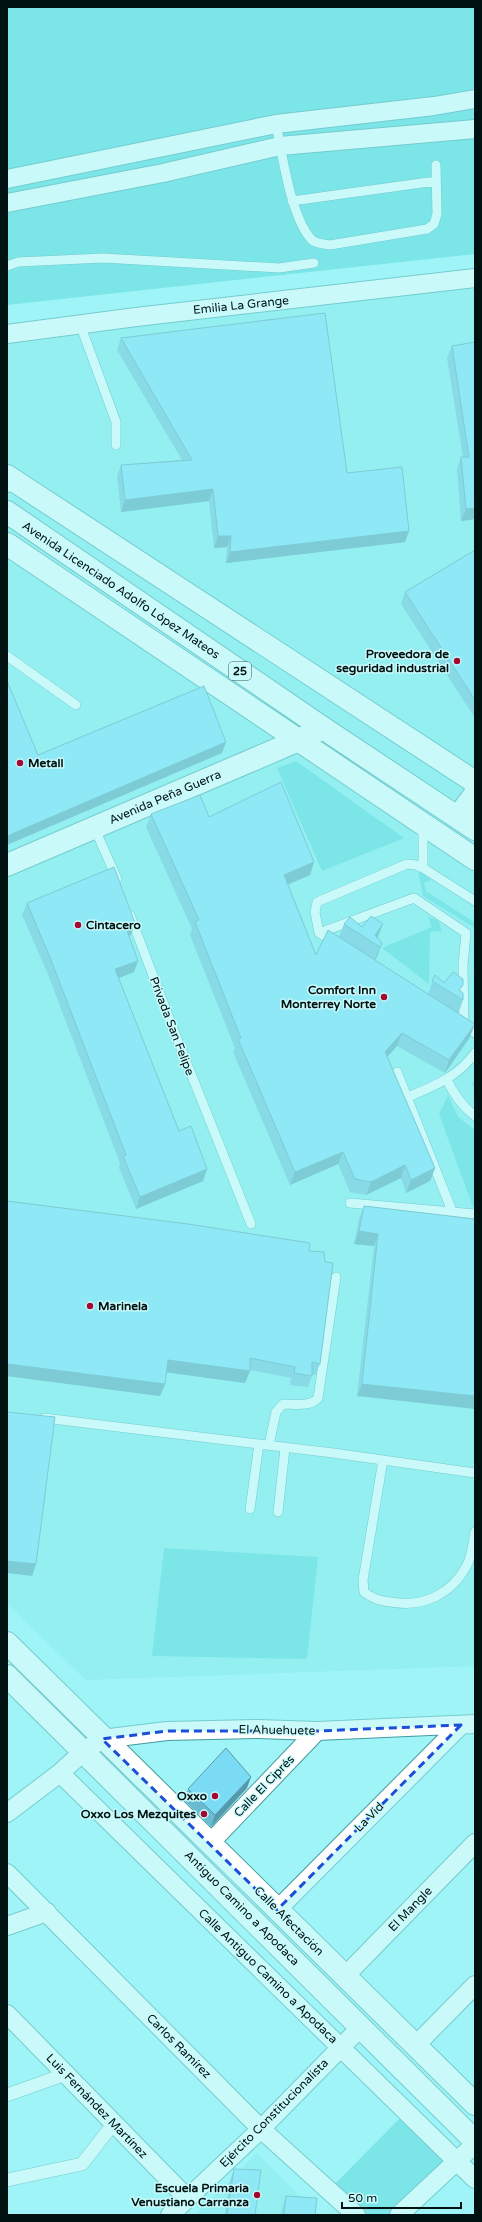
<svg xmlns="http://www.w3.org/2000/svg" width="482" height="2222" font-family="'Varela Round',sans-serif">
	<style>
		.built { fill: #87e9ec }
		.green { fill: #50d3d7 }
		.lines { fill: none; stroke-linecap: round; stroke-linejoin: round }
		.service-casing { stroke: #439b9d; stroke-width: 10 }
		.pedestrian-casing { stroke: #439b9d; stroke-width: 14 }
		.minor-casing { stroke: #439b9d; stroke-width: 20 }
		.tertiary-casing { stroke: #439b9d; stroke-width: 24 }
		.primary-casing { stroke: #439b9d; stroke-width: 24 }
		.service { stroke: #fff; stroke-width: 9 }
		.pedestrian { stroke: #fff; stroke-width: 13 }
		.minor { stroke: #fff; stroke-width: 18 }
		.tertiary { stroke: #fff; stroke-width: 22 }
		.primary { stroke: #fff; stroke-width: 22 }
		.wall { fill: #6abbd2 }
		.shaded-wall { fill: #5699ab }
		.building { fill: #7bdaf4; stroke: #5699ab }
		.marked { fill: none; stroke: #1d4ed8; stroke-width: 3; stroke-dasharray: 8 5; stroke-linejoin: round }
		.poi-dot { fill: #a40730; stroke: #cafbfc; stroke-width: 1.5 }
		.labels { text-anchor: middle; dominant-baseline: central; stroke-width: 3; stroke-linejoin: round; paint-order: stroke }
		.shield { fill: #cafbfc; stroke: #3d5758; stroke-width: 1 }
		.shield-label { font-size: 11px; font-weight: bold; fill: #001112 }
		.street-label { font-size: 12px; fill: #001112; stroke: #cafbfc }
		.poi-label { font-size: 12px; font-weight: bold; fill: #001112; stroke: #cafbfc; text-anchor: end }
	</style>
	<rect width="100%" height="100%" fill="#9ef4f6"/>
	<path class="built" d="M475,272V1666L86,1680L7,1604V324Z
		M257,2153L318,2215H195Z"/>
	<path class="green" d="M7,7H475V254L7,305Z
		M296,761L404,838L322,871L277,768Z
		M418,870L431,880L424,883L426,891L474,922L475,920V928L423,896Z
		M428,917L438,920L442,931L430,932L429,984L382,948L432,927Z
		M448,1095L458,1117L475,1130V1208L473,1207L439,1114Z
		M164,1548L318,1557L307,1659L152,1656Z
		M402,2116L449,2163L397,2215H368L335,2184Z"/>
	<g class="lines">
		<defs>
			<path id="service" d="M276,124C282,153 291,219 312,240C316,244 324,244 330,245L427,229L434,224L437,214L436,165
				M292,201L436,181
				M7,266L18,262L103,258L279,268L314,263
				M80,324L116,422V445
				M7,656L76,705
				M94,827L117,879
				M423,868V827
				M130,915L174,1031L251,1224
				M319,933L414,898L466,933L463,965L464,1026
				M335,943L319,933L315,912L317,902L407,864L416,865L423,868L475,901
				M462,1025L475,1033
				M397,1072L452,1211
				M447,1080C454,1095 462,1106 475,1116
				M408,1097C434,1086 458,1077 475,1053
				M350,1203L475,1214
				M44,1418L333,1453L475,1473
				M269,1445L276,1412L283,1404C295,1404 310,1407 318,1398L336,1277
				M383,1460L363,1580L364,1592C373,1599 380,1601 391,1602C423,1608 452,1594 467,1565C472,1556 473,1542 475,1532
				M250,1509L259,1444
				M278,1512L285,1448"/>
			<path id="pedestrian" d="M7,2095L66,2074
				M7,2180L82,2164L114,2123"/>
			<path id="minor" d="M7,179L276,124L434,106L475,99
				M7,203L163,173L280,146L475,129
				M7,334L136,317L475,278
				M60,1773L475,2179
				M7,1813L60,1773L83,1752L102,1739L167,1731L258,1729L317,1731L475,1724
				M211,1842L317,1731
				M7,1873L261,2129L356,2215
				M277,1910L461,1725
				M7,1926L47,1912
				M345,1976L475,1843
				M7,2014L187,2198
				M416,2045L475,1985
				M170,2215L261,2129L361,2027
				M399,2215L475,2144"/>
			<path id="tertiary" d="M7,476L475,782
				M458,817L475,794
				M7,865L299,740L323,728
				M7,1643L475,2104
				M7,1676L475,2141"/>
			<path id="primary" d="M7,481L9,478
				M7,512L323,728L475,829
				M7,544L475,859"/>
		</defs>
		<use href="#service" class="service-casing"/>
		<use href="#pedestrian" class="pedestrian-casing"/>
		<use href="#minor" class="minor-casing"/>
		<use href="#tertiary" class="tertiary-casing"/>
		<use href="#primary" class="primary-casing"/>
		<use href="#service" class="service"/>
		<use href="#pedestrian" class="pedestrian"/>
		<use href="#minor" class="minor"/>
		<use href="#tertiary" class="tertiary"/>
		<use href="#primary" class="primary"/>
	</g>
	<path class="wall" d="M121,338L347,473L409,531L405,542L226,563L227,547L214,548L209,501L121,512L117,476L121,465L182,460L117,350Z
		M475,342V519L461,521L457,469L461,457H463L447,358L452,346Z
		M475,550V718L401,604L405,592Z
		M151,814L209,817L310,875L288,884L316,955L339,937L344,924L362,927L377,938L382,943L377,957L375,960L428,994L435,975L444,983L461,991L463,1000L458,1014L470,1037L445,1073L397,1046L387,1057L435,1168L430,1181L406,1193L401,1178L366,1195L350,1192L338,1164L290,1185L233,1052L235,1048L190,935L192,929L146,827Z
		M27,903L135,923L131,935L129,936L134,972L118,978L179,1131L207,1169L203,1181L136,1209L119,1168L120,1163L47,972L22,915Z
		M475,1077V1087L472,1085Z
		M364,1206L475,1219L357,1396L374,1246L354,1244L359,1219Z
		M309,1251L320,1364L315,1375H312L308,1387L290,1385L291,1378L250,1370L245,1383L166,1372L165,1384L160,1396L7,1376Z
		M247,1788L211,1827L184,1800L188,1789Z
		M234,2169L255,2215H225L230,2180Z
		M286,2196L315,2215H281L282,2208Z"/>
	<path class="shaded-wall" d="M213,489L209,501L121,512L125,500Z
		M475,508V519L461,521L466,509Z
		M409,531L405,542L226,563L230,552Z
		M218,536H231L227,547L214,548Z
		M226,742L222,753L7,845V836Z
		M314,862L310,875L280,888L284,875Z
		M135,923L131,935L122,939L126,928Z
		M383,924L377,939L375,935Z
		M382,943L377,957L374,961L380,947Z
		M138,961L134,972L111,981L115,969Z
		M475,1024L470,1037L445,1073L449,1060Z
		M402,1033L397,1046L380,1065L385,1052Z
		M343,1152L338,1164L290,1185L295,1172Z
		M405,1165L401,1178L366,1195L371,1182Z
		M435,1168L430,1181L406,1193L411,1180Z
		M207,1169L203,1181L136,1209L140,1197Z
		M359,1231L378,1234L374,1246L354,1244Z
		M168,1360L250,1371L245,1383L164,1372Z
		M7,1364L165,1384L160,1396L7,1376Z
		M362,1384L475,1396V1409L357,1396Z
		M7,1561L36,1564L32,1576L7,1573Z
		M251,1777L247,1788L211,1827L215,1815Z"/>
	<path class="building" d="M325,313L347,473L402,467L409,531L230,552L231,536H218L213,489L125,500L121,465L192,460L121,338Z
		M475,342V508L466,509L461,457H469L452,346Z
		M475,550V700L405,592Z
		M7,681L38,755L204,686L226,742L7,836Z
		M281,782L314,862L284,875L316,955L328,930L475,1024L449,1060L402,1033L385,1052L435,1168L411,1180L405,1165L371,1182L355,1179L343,1152L295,1172L238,1039L241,1038L195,922L199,920L151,814L200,795L209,817Z
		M114,867L135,923L126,928L138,961L115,969L179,1131L191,1126L207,1169L140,1197L123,1156L126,1155L51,960L27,903Z
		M371,916L383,924L375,935L382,943L380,947L344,924L350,917L362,927Z
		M453,972L463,979V985L459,990L463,993V1000L432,981L435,975L444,983Z
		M7,1201L188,1224L310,1243L309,1251L324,1252L325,1262L333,1263L320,1364L312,1362V1376L294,1373L295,1367L250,1358V1371L168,1360L165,1384L7,1364Z
		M364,1206L475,1219V1396L362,1384L378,1234L359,1231Z
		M7,1412L55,1417L36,1564L7,1561Z
		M226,1748L251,1777L215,1815L188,1789Z
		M234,2169L261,2170L255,2215H227Z
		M286,2196L317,2198L315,2215H284Z"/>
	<path d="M0 0H482V2222H0ZM461,1725L277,1910L102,1739L167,1731H317Z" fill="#9ef4f6" fill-opacity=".55" fill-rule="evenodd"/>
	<path class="marked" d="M461,1725L277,1910L102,1739L167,1731H317Z"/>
	<g class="poi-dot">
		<circle cx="457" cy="661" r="4"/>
		<circle cx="20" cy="763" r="4"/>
		<circle cx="78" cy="925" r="4"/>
		<circle cx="384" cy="997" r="4"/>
		<circle cx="90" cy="1306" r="4"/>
		<circle cx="215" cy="1796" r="4"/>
		<circle cx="204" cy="1814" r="4"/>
		<circle cx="257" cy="2195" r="4"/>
	</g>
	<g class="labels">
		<rect class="shield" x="229" y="662" width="22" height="18" rx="3"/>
		<g class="shield-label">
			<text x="240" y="671">25</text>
		</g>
		<g class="street-label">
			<text transform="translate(241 305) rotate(-6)">Emilia La Grange</text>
			<text transform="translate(121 590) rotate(34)">Avenida Licenciado Adolfo López Mateos</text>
			<text transform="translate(165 797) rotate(-23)">Avenida Peña Guerra</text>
			<text transform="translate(172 1026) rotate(69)">Privada San Felipe</text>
			<text transform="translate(277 1730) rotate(1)">El Ahuehuete</text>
			<text transform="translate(264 1786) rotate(-46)">Calle El Ciprés</text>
			<text transform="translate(369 1817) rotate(-45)">La Vid</text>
			<text transform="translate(242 1908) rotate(45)">Antiguo Camino a Apodaca</text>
			<text transform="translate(410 1909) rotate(-46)">El Mangle</text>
			<text transform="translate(289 1921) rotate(45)">Calle Afectación</text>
			<text transform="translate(268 1976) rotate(44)">Calle Antiguo Camino a Apodaca</text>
			<text transform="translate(179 2046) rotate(45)">Carlos Ramírez</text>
			<text transform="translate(97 2106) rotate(46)">Luis Fernández Martínez</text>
			<text transform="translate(274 2113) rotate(-45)">Ejército Constitucionalista</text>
		</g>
		<g class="poi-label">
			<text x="449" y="654">Proveedora de<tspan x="449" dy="14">seguridad industrial</tspan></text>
			<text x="28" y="763" text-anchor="start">Metall</text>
			<text x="86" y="925" text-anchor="start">Cintacero</text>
			<text x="376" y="990">Comfort Inn<tspan x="376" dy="14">Monterrey Norte</tspan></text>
			<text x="98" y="1306" text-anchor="start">Marinela</text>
			<text x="207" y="1796">Oxxo</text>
			<text x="196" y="1814">Oxxo Los Mezquites</text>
			<text x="249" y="2188">Escuela Primaria<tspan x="249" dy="14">Venustiano Carranza</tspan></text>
		</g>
	</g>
	<rect width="482" height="2222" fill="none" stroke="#001112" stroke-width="16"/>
	<path d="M342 2202v6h119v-6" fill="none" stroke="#001112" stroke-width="2"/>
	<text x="348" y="2202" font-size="12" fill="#001112" stroke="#cafbfc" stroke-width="3" paint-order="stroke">50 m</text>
</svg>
